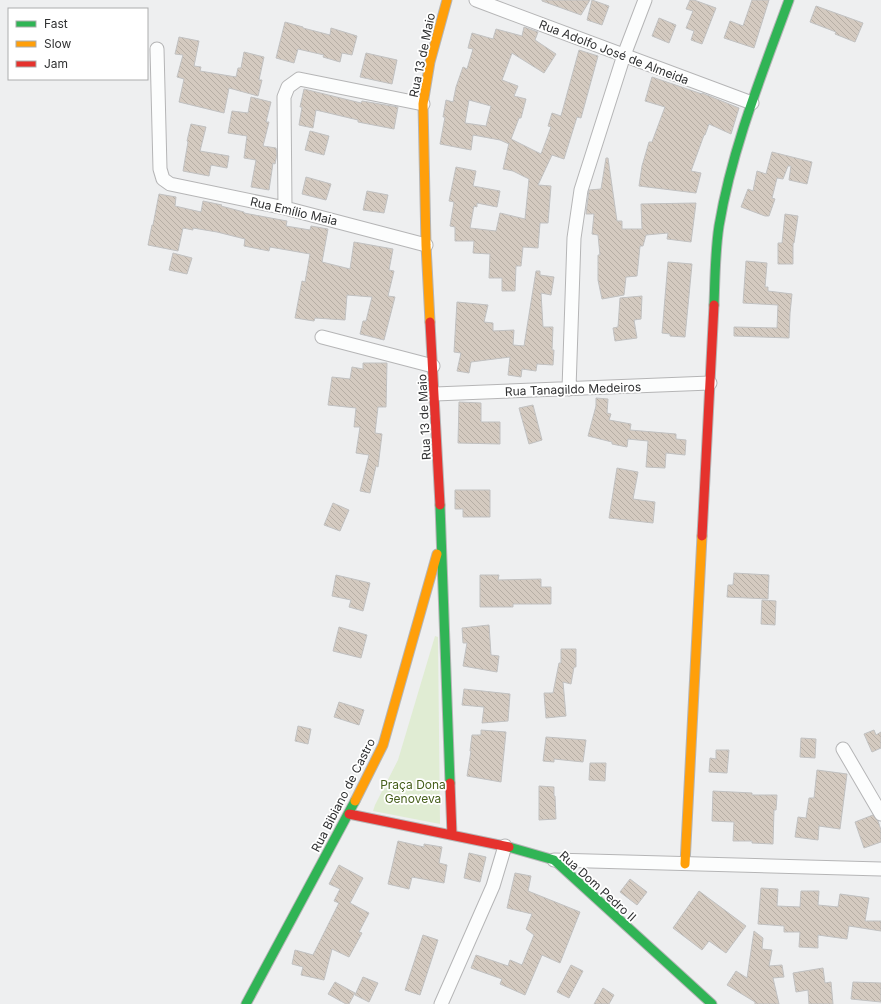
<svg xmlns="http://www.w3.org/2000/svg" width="881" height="1004" font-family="Inter,sans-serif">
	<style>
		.park { fill: #e0ecd3 }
		.building { fill: url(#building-back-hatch); stroke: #c1c1c1; fill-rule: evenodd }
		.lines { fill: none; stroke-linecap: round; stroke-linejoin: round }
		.street-casing { stroke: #b5b5b6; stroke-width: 15 }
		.fast-casing { stroke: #b5b5b6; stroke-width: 11 }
		.slow-casing { stroke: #b5b5b6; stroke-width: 11 }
		.jam-casing { stroke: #b5b5b6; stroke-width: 11 }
		.street { stroke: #fcfdfd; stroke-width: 13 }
		.fast { stroke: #30b455; stroke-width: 9 }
		.slow { stroke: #ff9f0a; stroke-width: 9 }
		.jam { stroke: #e5322d; stroke-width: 9 }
		.labels { text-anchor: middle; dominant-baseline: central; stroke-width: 3.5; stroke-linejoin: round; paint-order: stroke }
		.street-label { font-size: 12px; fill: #303132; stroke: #fff }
		.park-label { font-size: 12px; fill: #455e1a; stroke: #fff }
	</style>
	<defs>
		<pattern id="building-back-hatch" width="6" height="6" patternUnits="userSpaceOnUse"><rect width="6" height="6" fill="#d4cac0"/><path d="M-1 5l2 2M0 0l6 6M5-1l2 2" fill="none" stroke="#b6aea5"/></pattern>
	</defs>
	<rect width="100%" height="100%" fill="#eeeff0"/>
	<path class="park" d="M435,636L438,637L440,824L373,811L375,805L398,760Z"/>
	<path class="building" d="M542,0H590L581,15L542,1Z
		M592,0L609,6L602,25L587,20Z
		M690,0H694L716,8L702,44L691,40L694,31L686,28L693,11L686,9Z
		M752,0H769L754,48L724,38L730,21L743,26Z
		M816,6L863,23L855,42L835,34L836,32L810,22Z
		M659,18L676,25L669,43L652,36Z
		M285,22L303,27V28L330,35L331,28L357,36L352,55L342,53L340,62L323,57L324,55L298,49L294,63L276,58Z
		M524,27L538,32L535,40L556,54L544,73L512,53L502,80L518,86L514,96L526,99L521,118H519L511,139L541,154L551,127L548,126L552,113L561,116L579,50L598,56L581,118L577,117L564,159L552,155L538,185L551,186L548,223H540L538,248L523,247L521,266H516L515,291H502V278H489L490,254L473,253L474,241H455V227L450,226L454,202L449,201L456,167L476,171L473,186L500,191L497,207L477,203V207L474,206L470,228L496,231L500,213L525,219L529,179L513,171L503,169L509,143V144L500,140L473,135L471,150L440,144L445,117H443L446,100L453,102L456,87L463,67L467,69L473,49L468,48L472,33L493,39L496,29L522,36ZM469,100L491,106L486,126L465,123Z
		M179,37L199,41L194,66L201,67L200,71L236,77L238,68H241L244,52L264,57L259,80H262L258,96L229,88L224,113L179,102L184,79L177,77L183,55L175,54Z
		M366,53L397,60L392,84L360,77Z
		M652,77L702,94V93L739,108L731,134L709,124L705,135H704L691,171L701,173L696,193L639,186L642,166L649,142H652L665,107L645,101Z
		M304,89L361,103L362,101L398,107L394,129L358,122V120L316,110L313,128L299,125L302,107H300Z
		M251,97L271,102L266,122H269L263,146L276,148L277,154L275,164L273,163L269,190L251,187L256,160L244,158L247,136L228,133L232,111L248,113Z
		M191,124L206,127L200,151L229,156L227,168L211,165L209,176L183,171L188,142L187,141Z
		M310,131L329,136L324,155L305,150Z
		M772,152L812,162L807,184L789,180L791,166H788L783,179L777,178L772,198L775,199L769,216H765L741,207L748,189L753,191L757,171L766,174Z
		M606,158H608L617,221H622V229H642L641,204L696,203L691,242L667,239L668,233L646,235L643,246H640L637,276L626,277L624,295L602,299L598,280V255H600L598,235L592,234L594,214H586L589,190L601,189Z
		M306,177L331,184L326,200L302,194Z
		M367,191L388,195L384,213L363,210Z
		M159,194L176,197L175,206L201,212L203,201L222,205L221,206L244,212V213L287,221L286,226L310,230L311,226L328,229L322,262L350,269L354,242L393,249L389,270L394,271L388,296L395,297L384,340L360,334L363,321H366L372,297L347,295L345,320L315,318L314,321L295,318L302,281L305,282L310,254L270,247L269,251L244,246L245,239L217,232L193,228V230L183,228L178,251L148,245L152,225H153Z
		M785,214L798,216L794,243H793V264H778V243H782Z
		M173,253L192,258L187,274L169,270Z
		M746,261L767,263L765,287H768V291L792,294L790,313L789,338L734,336V327L777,328L778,305L743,303Z
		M668,262L692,264L685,337L670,336V334L662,333Z
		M536,271H540V275L554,277L551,295L541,293L543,327H553L552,350H554L553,365L537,364L536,371L522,369L521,377L508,375L510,357L471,362L469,373L457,371L461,353L454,352L457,302L488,305L484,322L493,323V331L514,330L513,345L524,346Z
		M642,296L641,319L634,320L637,338L615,341L613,328L618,327L620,298Z
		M363,363H387L386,407H378L375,433L382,434L378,467L376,466L370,493L360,491L369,455L356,453L360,427H354L356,408L328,405L332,377L350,379L352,367L363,369Z
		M596,398L608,399L607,413L611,414L609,420L631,424L630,430L676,434V439L686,440L685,455L666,453L665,468L646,467L648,441L628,439L627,447L612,444V442L588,436L596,406Z
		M459,402L481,403V422H500V444L458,443Z
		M533,405L542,440L529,444L519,408Z
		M617,468L638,472L633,499L655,502L653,523L609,518Z
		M455,490H490V517H463V509H455Z
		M333,503L349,510L340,531L324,525Z
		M734,573L769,575L768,599L727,597L728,585H733Z
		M336,575L370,583L363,611L349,607L351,600L332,596Z
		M480,575H499L498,580L541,579V587H551V604H513V607H480Z
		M762,600L776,601L775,625L761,624Z
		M489,625L491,655L499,656L497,672L463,666L467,643H463L462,628Z
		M339,627L367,635L361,658L333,651Z
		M561,649H576V667H574L571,684L563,682L566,716L546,718L544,693H553L559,663H561Z
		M464,689L510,694L508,721L482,723L484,707L462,705Z
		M339,702L364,710L359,725L334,717Z
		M298,726L311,729L308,744L295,741Z
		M481,730L506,732L501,782L467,776L471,751H470L472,735H481Z
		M874,730L876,735L881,732V748L872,752L864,734Z
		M546,737L586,740L583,762L554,759V762L543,761Z
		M801,738L816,739L815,758L800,757Z
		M716,750H729L727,773L709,772L710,758L716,759Z
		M590,763H606L605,781L589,780Z
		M817,770L847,774L840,829L819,826L818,840L795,837L798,817L806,818L809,798H814Z
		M539,786L554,787V796H555L556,819L539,820Z
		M713,791L752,793V795H777L776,810H774L773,844L752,843V841H733L734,822L712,821Z
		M873,815L878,821L881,830V842L864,848L855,822Z
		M398,841L424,847V844L442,847L439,863L447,865L444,883L412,877L409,889L388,884Z
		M469,853L486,857L480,882L464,878Z
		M339,865L363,878L350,903L369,913L359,932L362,933L349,957L332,949L324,980L301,975L303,967L292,964L295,950L313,955L339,903L334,901L340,889L329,884Z
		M515,873L531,876L528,891L580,912L560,963L542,955L525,995L500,984L502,979L471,968L476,955L508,966L510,960L522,965L534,935L526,929L532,914L507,908Z
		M630,879L647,892L637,905L620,892Z
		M761,888L778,889L777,906L800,907L801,891H819L818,905L838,907L840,894L869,898L865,921H881V931L849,926L847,939L818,935V948L799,947L800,932H784V926L758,924Z
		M699,891L746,926L726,953L709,941L702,950L673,928Z
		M754,931L763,938L762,949L772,950L769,966L782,965L784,977L773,978L779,1004H755V1002L727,985L736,971L747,978Z
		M423,935L438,940L420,995L405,990Z
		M571,965L583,971L569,998L557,992Z
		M823,968L825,983L831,982L833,1004H809L808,990L796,992L793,973Z
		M363,977L378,983L369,1002L355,995Z
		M335,982L355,993L349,1004H346L328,994Z
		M853,982L881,983V1002L851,999Z
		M603,988L614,995L609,1004H594Z"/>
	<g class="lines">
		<defs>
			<path id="street" d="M476,0L752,103
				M157,49L160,169L163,179L170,184L285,208L426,245
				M285,208L284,97L288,87L299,79L423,104
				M322,337L433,366
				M569,389L574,238L581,190L624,55L645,0
				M435,394L710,383
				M843,749L881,814
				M554,860L881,869
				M441,1004L493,886L505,846"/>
			<path id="fast" d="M714,305C715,279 715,252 719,226C732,148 762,74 789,0
				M440,505L450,783
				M509,847L554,860L712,1004
				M246,1004L355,801"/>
			<path id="slow" d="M430,322L426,245L423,104L430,62L447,0
				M355,801L383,745L437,554
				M685,864L702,536"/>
			<path id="jam" d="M430,322L440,505
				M702,536L714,305
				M450,783L452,835
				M349,814L509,847"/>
		</defs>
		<use href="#street" class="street-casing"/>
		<use href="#fast" class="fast-casing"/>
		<use href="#slow" class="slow-casing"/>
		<use href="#jam" class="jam-casing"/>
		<use href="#street" class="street"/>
		<use href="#fast" class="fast"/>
		<use href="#slow" class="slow"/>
		<use href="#jam" class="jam"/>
	</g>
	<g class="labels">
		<g class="street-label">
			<text transform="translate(614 52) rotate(21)">Rua Adolfo José de Almeida</text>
			<text transform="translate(422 55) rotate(-78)">Rua 13 de Maio</text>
			<text transform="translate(294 211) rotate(13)">Rua Emílio Maia</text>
			<text transform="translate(573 389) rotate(-2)">Rua Tanagildo Medeiros</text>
			<text transform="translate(424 417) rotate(-93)">Rua 13 de Maio</text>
			<text transform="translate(343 795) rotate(-63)">Rua Bibiano de Castro</text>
			<text transform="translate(598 886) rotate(42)">Rua Dom Pedro II</text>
		</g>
		<g class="park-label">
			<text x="413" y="784">Praça Dona<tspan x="413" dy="14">Genoveva</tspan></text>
		</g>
	</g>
	<rect x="8" y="8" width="140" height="72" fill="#ffffff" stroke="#acadad"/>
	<rect x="16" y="21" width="20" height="6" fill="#30b455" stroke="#acadad"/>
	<text x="44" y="28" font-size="12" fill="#303132">Fast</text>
	<rect x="16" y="41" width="20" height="6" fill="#ff9f0a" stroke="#acadad"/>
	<text x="44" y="48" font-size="12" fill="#303132">Slow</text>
	<rect x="16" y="61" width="20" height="6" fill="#e5322d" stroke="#acadad"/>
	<text x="44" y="68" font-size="12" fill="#303132">Jam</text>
</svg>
